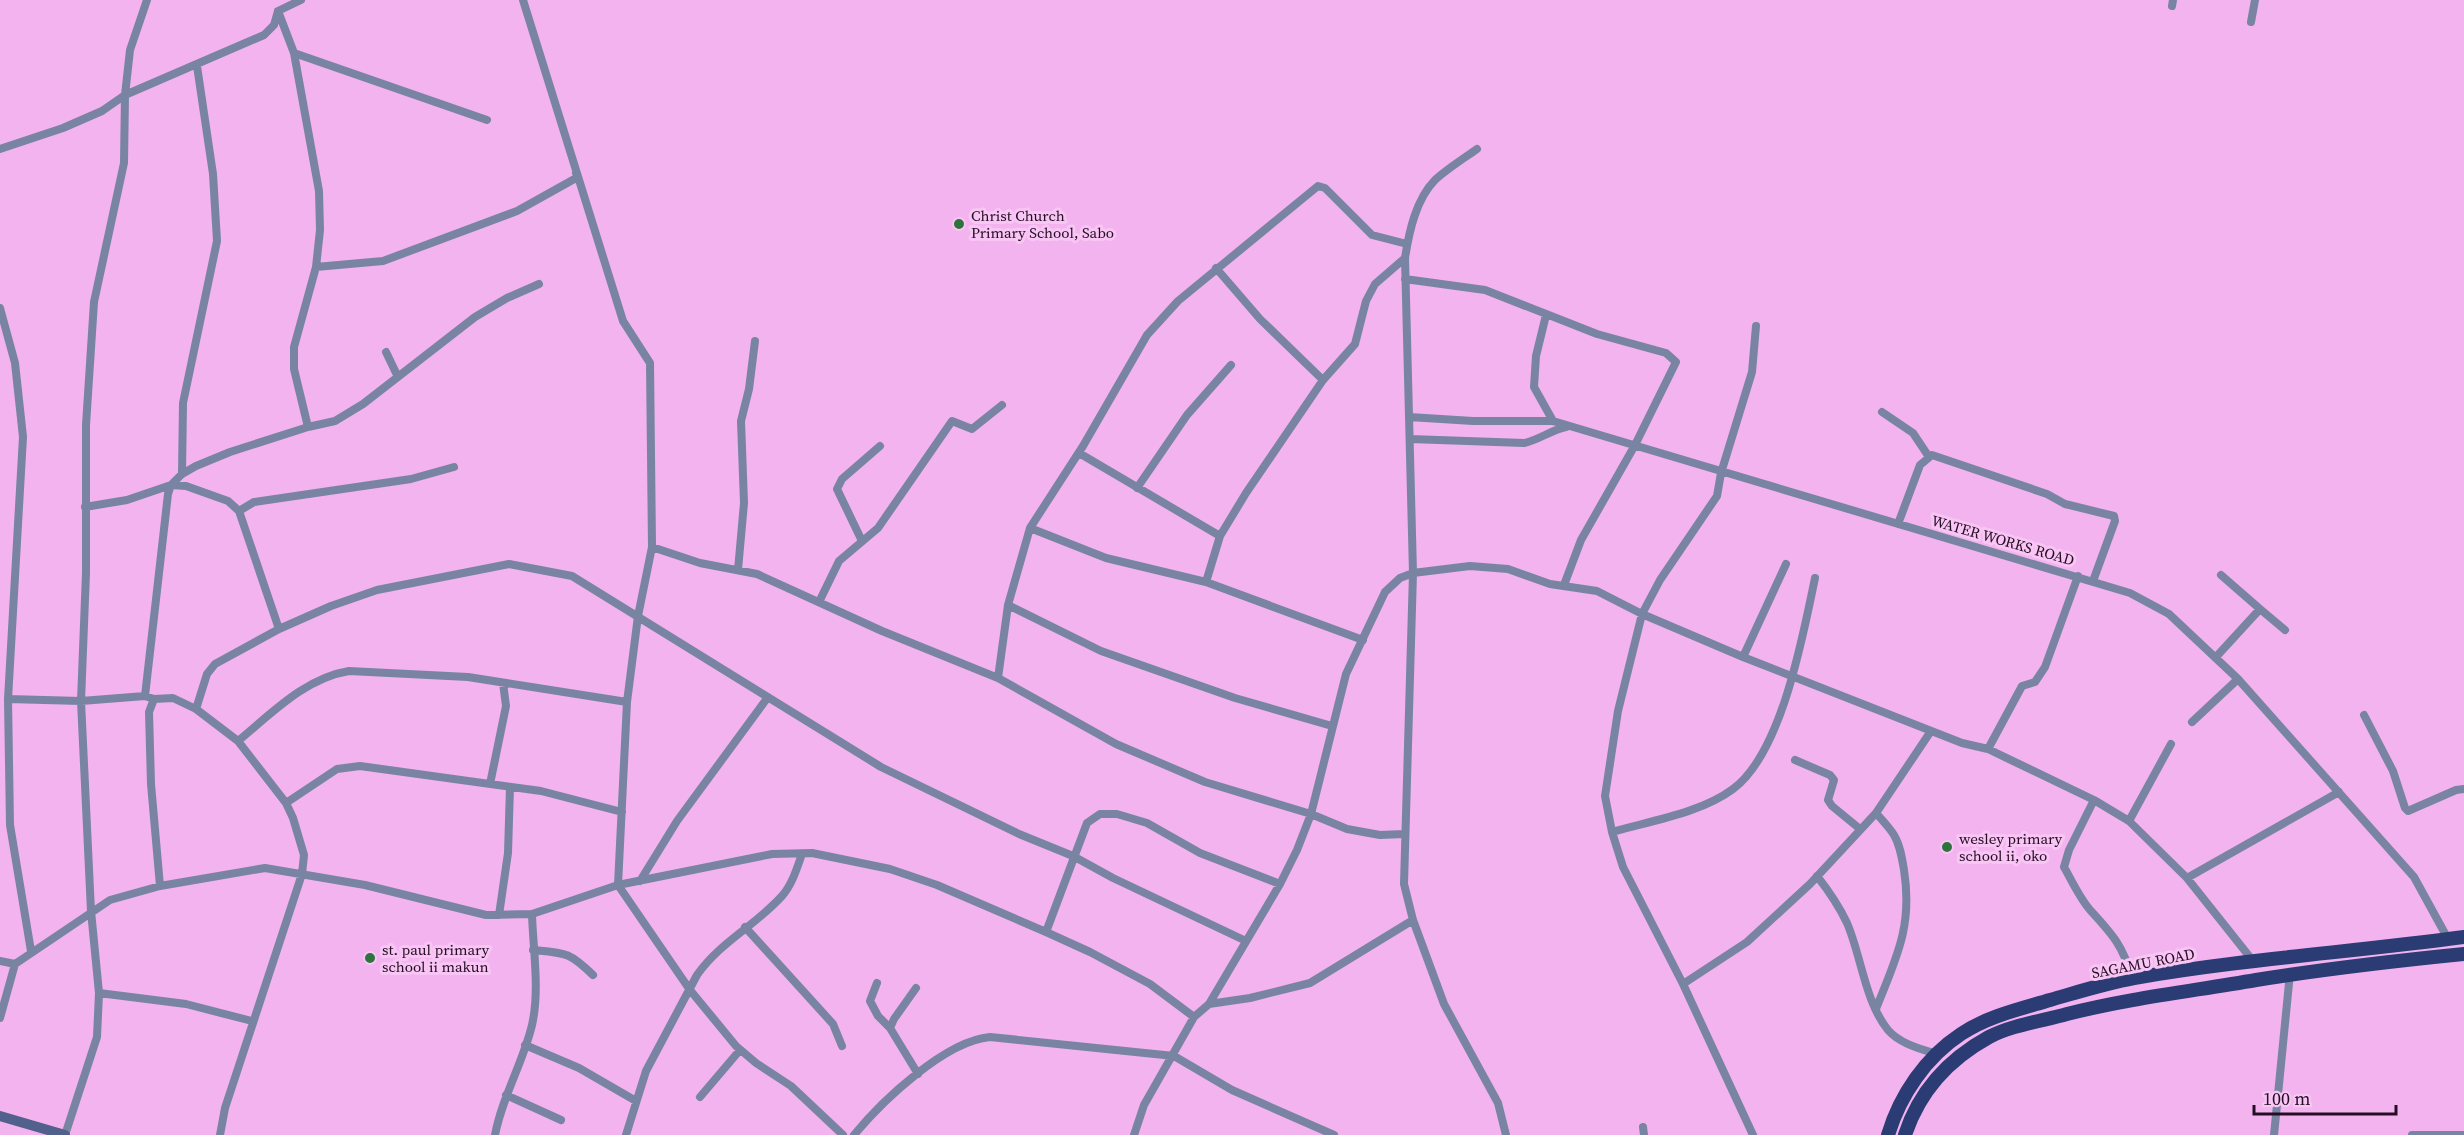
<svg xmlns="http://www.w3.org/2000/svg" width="2464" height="1135" font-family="'Source Serif 4',serif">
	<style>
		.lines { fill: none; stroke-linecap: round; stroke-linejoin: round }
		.minor { stroke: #7884a2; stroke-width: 8 }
		.secondary { stroke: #51618c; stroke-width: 10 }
		.trunk { stroke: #2b3c74; stroke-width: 14 }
		.poi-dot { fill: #2e733e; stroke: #f8c5f4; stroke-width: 2 }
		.labels { text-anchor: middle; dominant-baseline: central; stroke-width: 6; stroke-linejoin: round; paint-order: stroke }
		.poi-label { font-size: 15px; fill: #250e24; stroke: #f8c5f4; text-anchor: start }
		.street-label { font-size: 15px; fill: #250e24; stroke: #f8c5f4 }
	</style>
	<rect width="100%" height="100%" fill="#f2b3ee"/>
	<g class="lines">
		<path class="minor" d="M523,0L623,321L650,363L652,547L638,616L627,702L618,885L690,990L736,1046L756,1063L791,1086L843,1135
			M2172,6L2173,0
			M278,11L294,53L319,191L320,230L316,267L294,347V369L308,427
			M2251,22L2255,0
			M294,53L487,120
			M0,149L63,128L102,111L125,95L264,35L274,25L278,11L301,0
			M1477,149C1463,159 1447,169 1435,180C1416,199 1409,232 1405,258L1413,573L1404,884L1413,920L1444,1004L1498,1103L1506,1135
			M316,267L383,261L517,211L578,177L576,173
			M1216,268L1260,319L1323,380
			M1405,279L1485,290L1597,334L1666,353L1676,362L1635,445L1581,540L1564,585
			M0,308L15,363L23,437L8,699L10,825L31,951
			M1546,315L1536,356L1534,387L1553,421
			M386,352L397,375
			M1882,412L1913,433L1929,457
			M1409,417L1473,421H1553L2130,593L2169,614L2238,679L2414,877L2448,939
			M1410,439L1524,443C1539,440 1551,430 1566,427
			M1079,453L1220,536
			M182,474L183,403L217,241L213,174L197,66
			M1137,488L1187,415L1231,365
			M85,507L127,500L171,485L186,486L228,501L239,511L254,502L411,479L454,467
			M239,511L279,629
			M1898,524L1920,465L1932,455L2047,494L2065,504L2114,516L2115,521L2093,581
			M1030,528L1106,558L1206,582L1363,640
			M862,541L837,489L842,479L880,446
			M652,547L700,563L757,574L882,631L998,678L1116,744L1205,782L1311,814L1347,829L1380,835L1404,834
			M738,570L744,503L741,421L749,389L755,341
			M1206,582L1220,536L1246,493L1323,380L1355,344L1366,301L1375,284L1405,258
			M819,602L839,561L878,528L952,421L972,429L1002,405
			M1008,605L1101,651L1235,698L1332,726
			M2260,609L2285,630
			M1743,657L1786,564
			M2216,657L2260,609L2221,575
			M998,678L1008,605L1030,528L1083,446L1147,335L1178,301L1318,186L1325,188L1372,235L1407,244
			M145,696L168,494L171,485L182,474L196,466L230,452L308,427L335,421L363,404L475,317L507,298L539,284
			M8,699L81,701L145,696L154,699L173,698L196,709L238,741L286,803L293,818L304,855L302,874L225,1108L220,1135
			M154,699L149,712L151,784L160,886
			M196,709L207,674L215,664L279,629L331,606L377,590L509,564L572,576L881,767L1019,834L1073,856L1113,878L1246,941
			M2364,715L2393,771L2405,808L2408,811L2456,790L2464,789
			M2192,722L2238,679
			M238,741C271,714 305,678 349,671L468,677L627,702
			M1988,749L2022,686L2035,682L2045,667L2078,576
			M1795,760L1830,775L1834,780L1828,800L1832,806L1860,829
			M490,784L506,706L503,683
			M2094,800L2069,850L2064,867C2072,881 2080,899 2091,911C2113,935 2123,946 2132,978
			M286,803L337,769L360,766L541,791L622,812
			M2129,821L2171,744
			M1612,832C1650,821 1701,813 1733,789C1782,753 1803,635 1815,578
			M1817,876C1828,890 1839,906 1847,923C1861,955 1865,1002 1888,1030C1900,1044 1921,1049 1937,1054
			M2187,878L2339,792
			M640,881L677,821L768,697
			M499,915L508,853L510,787
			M745,927L833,1024L842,1046
			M1046,932L1087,823L1100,814H1117L1147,823L1200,853L1280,884
			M533,950C566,953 569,952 593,975
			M0,961L15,964L110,900L160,886L265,868L365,885L486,915L532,914L618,885L772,854L812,853L890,869L937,885L1046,932L1090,952L1150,984L1194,1017
			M877,983L870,1001L878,1016L890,1028
			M1683,984L1747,942L1810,884L1876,813L1931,731
			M916,988L894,1019L890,1028L918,1074
			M99,993L186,1004L252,1021
			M1209,1004L1250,998L1310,983L1413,920
			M1876,1009C1896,958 1913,927 1904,870C1902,858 1900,845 1894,835C1889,827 1882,820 1876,813
			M0,1018L15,964
			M525,1045L579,1068L636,1101
			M506,1095L561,1120
			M700,1097L740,1050
			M1643,1127L1644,1135
			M65,1135L97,1037L99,993L91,911L81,701L86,573V425L94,302L124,163L125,95L130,50L147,0
			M495,1135C502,1097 523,1063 532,1025C540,990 533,949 532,914
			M626,1135L646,1071L697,975C720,942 756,925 782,896C792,885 797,868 802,854
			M854,1135C882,1101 945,1041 990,1037L1174,1056L1232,1090L1334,1135
			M1134,1135L1144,1105L1194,1017L1209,1004L1280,884L1297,850L1311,814L1346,674L1385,592L1400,578L1413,573L1470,566L1508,569L1550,584L1597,591L1642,614L1743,657L1962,743L1988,749L2094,800L2129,821L2187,878L2253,961
			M1753,1135L1683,984L1623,867L1612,832L1605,796L1618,711L1642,614L1660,580L1717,496L1721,473L1752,372L1756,326
			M2274,1135L2290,973
			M2412,1135H2464"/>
		<path class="secondary" d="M0,1116L65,1135"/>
		<path class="trunk" d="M1888,1135C1900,1095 1926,1057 1961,1034C1988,1016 2020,1009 2050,1000C2078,992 2106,983 2134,978C2243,959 2354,952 2464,937
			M1905,1135C1919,1092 1949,1059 1989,1037C2012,1025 2042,1021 2067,1014C2130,998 2193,991 2256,980C2325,969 2394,961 2464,954"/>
	</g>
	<g class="poi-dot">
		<circle cx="959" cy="224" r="6"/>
		<circle cx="1947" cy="847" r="6"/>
		<circle cx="370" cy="958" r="6"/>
	</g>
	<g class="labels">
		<g class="poi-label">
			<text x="971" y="215">Christ Church<tspan x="971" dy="17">Primary School, Sabo</tspan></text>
			<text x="1959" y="838">wesley primary<tspan x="1959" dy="17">school ii, oko</tspan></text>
			<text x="382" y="949">st. paul primary<tspan x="382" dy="17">school ii makun</tspan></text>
		</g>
		<g class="street-label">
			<text transform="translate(2003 540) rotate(16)">WATER WORKS ROAD</text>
			<text transform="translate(2143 963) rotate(-11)">SAGAMU ROAD</text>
		</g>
	</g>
	<path d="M2254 1105v9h142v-9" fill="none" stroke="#250e24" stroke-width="3"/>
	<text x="2263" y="1105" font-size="18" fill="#250e24" stroke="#f8c5f4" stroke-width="4.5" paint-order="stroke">100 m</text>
</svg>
